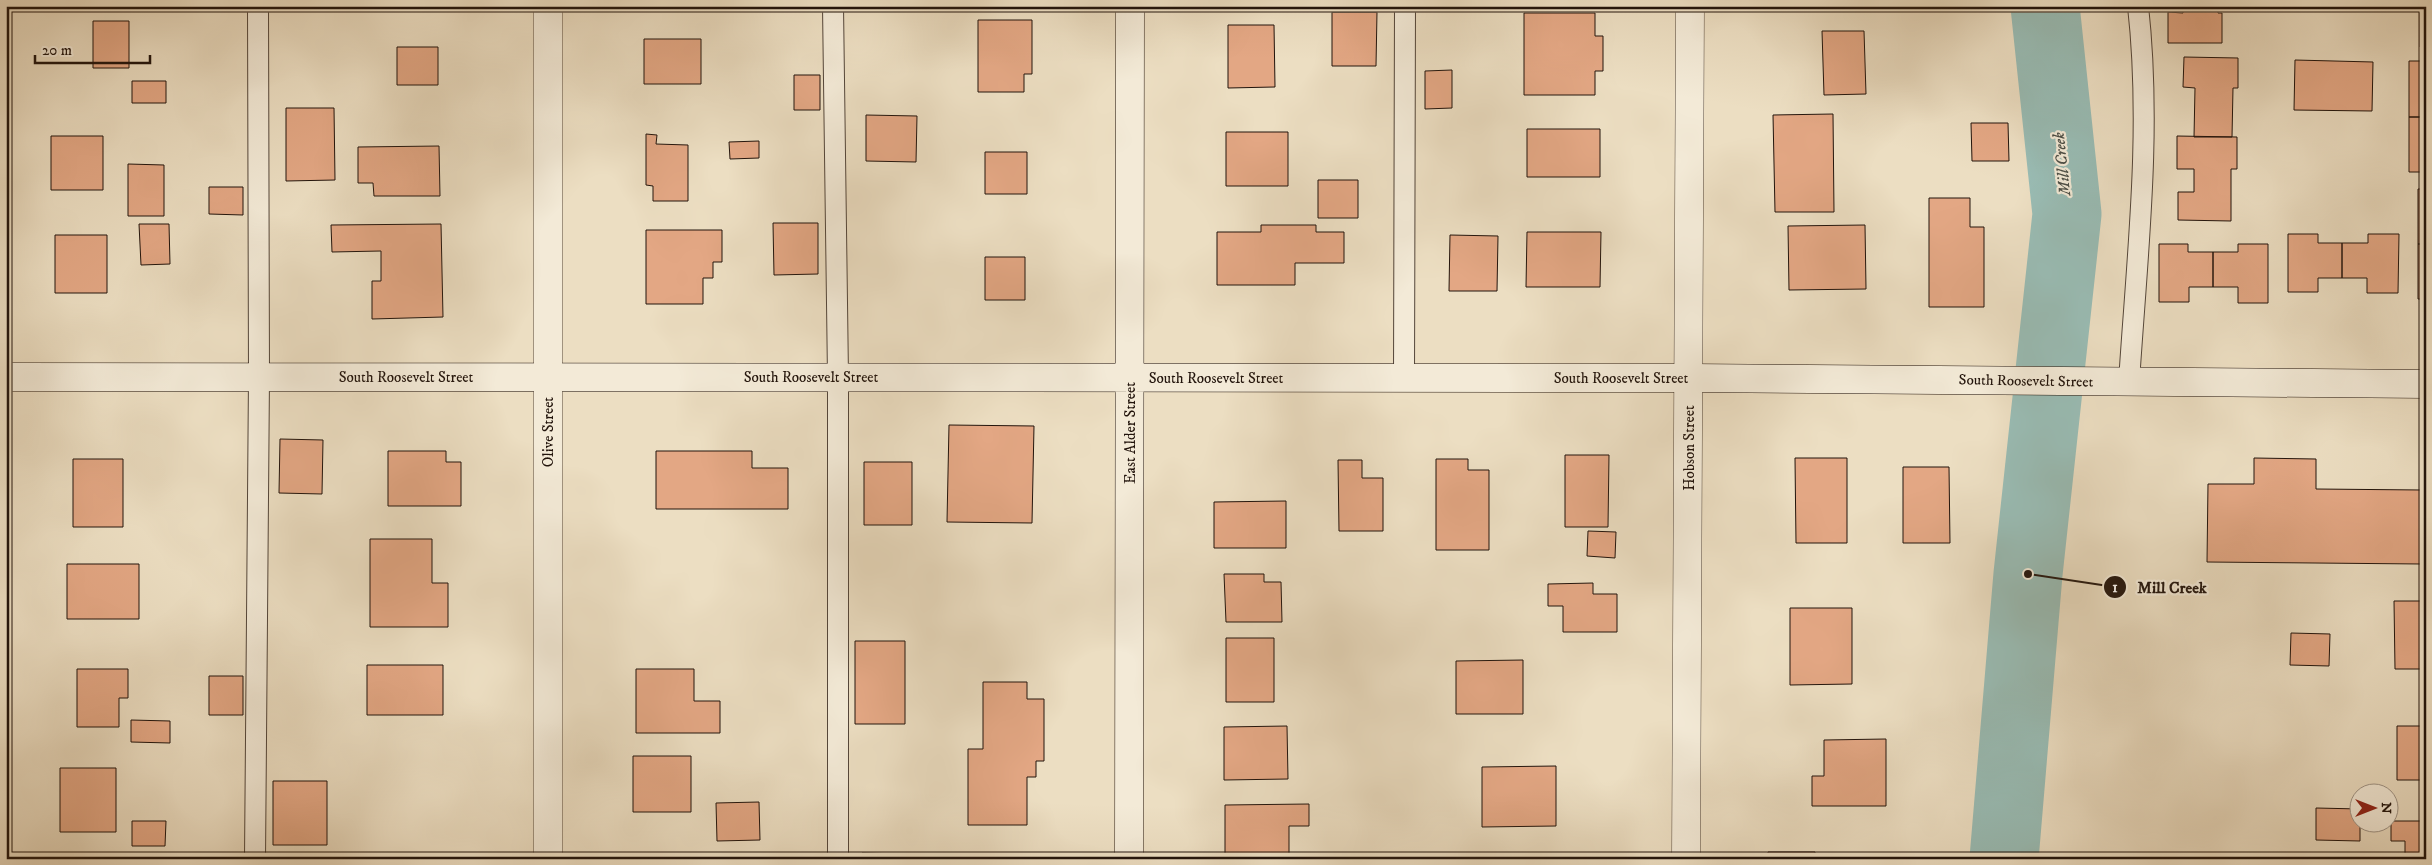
<svg xmlns="http://www.w3.org/2000/svg" width="2432" height="865" font-family="'IM FELL DW Pica',serif">
	<style>
		.lines { fill: none; stroke-linecap: round; stroke-linejoin: round }
		.river { stroke: #99bcb4; stroke-width: 69 }
		.building { fill: #e3a784; stroke: #22140c }
		.lane-casing { stroke: #54463a; stroke-width: 22 }
		.street-casing { stroke: #54463a; stroke-width: 29 }
		.secondary-casing { stroke: #22140c; stroke-width: 29 }
		.lane { stroke: #f3ead7; stroke-width: 20 }
		.street { stroke: #f3ead7; stroke-width: 28 }
		.secondary { stroke: #f3ead7; stroke-width: 28 }
		.labels { text-anchor: middle; dominant-baseline: central; stroke-width: 4.5; stroke-linejoin: round; paint-order: stroke }
		.street-label { font-size: 15px; fill: #22140c; stroke: #f3ead7 }
		.water-label { font-size: 16px; font-style: italic; fill: #4c4f47; stroke: #f3ead7 }
		.leader { fill: none; stroke: #22140c; stroke-width: 2 }
		.callout-dot { fill: #22140c; stroke: #f3ead7; stroke-width: 2 }
		.mark-label { font-size: 15px; text-anchor: middle; font-weight: bold; fill: #fff }
		.callout-label { font-size: 16px; text-anchor: middle; font-weight: bold; fill: #22140c; stroke: #f3ead7; stroke-width: 4.5; stroke-linejoin: round; paint-order: stroke }
	</style>
	<rect width="100%" height="100%" fill="#ecdec2"/>
	<filter id="stains"><feTurbulence type="fractalNoise" baseFrequency=".004" numOctaves="4"/><feColorMatrix values="0 0 0 0 .2 0 0 0 0 .09 0 0 0 0 .02 0 0 0 .5 -.17"/></filter>
	<radialGradient id="worn" r=".72"><stop offset=".6" stop-color="#630" stop-opacity="0"/><stop offset="1" stop-color="#630" stop-opacity=".3"/></radialGradient>
	<g class="lines">
		<path class="river" d="M2004,859L2028,574L2067,214L2045,6"/>
	</g>
	<path class="building" d="M1332,6H1377V12H1332Z
		M2183,6H2218V13H2222V43H2168V12L2183,13Z
		M2240,6H2296V9H2240Z
		M2296,6H2352V9H2296Z
		M2352,6H2406V9H2352Z
		M2420,6H2426V47H2420Z
		M1332,12H1377L1376,66H1332Z
		M1524,13H1595V36H1603V71H1595V95H1524Z
		M978,20H1032V74H1024V92H978Z
		M93,21H129V68H93Z
		M1228,25H1274L1275,87L1228,88Z
		M1822,31H1864L1866,94L1824,95Z
		M644,39H701V84H644Z
		M397,47H438V85H397Z
		M2184,57L2238,58V88H2233L2232,137H2194L2195,88L2183,87Z
		M2295,60L2373,62L2372,111L2294,110Z
		M2409,61H2426V117H2409Z
		M1452,70V108L1425,109V71Z
		M794,75H820V110H794Z
		M132,81H166V103H132Z
		M286,108H334L335,180L286,181Z
		M1833,114L1834,212H1775L1773,115Z
		M866,115L917,116L916,162L866,161Z
		M2409,117H2426V172H2409Z
		M1971,123H2008L2009,161H1972Z
		M1527,129H1600V177H1527Z
		M1226,132H1288V186H1226Z
		M646,134L657,135L656,144L688,145V201H653V186L646,185Z
		M51,136H103V190H51Z
		M2177,136L2237,137V169H2231V221L2178,220V192H2194V169H2177Z
		M759,141V158L730,159L729,142Z
		M439,146L440,196H374L373,183H358V147Z
		M985,152H1027V194H985Z
		M128,164L164,165V216H128Z
		M1318,180H1358V218H1318Z
		M209,187H243V215L209,214Z
		M2418,189H2426V244H2418Z
		M1929,198H1970V227H1984V307H1929Z
		M773,223H818V274L774,275Z
		M139,224H169L170,264L141,265Z
		M441,224L443,317L372,319V281H381V251L332,252L331,225Z
		M1261,225H1316V232H1344V263H1295V285H1217V232H1261Z
		M1865,225L1866,289L1789,290L1788,226Z
		M646,230H722V262H713V278H703V304H646Z
		M1527,232H1601L1600,287H1526Z
		M2288,234H2318V243H2342V278H2318V292H2288Z
		M2368,234H2399L2398,293H2367V278H2342V243H2368Z
		M55,235H107V293H55Z
		M1450,235L1498,236L1497,291H1449Z
		M2159,244H2188V252H2213V287H2189V302H2159Z
		M2238,244H2268V303H2238V287H2213V252H2238Z
		M2418,244H2426V299H2418Z
		M985,257H1025V300H985Z
		M949,425L1034,426L1032,523L947,522Z
		M280,439L323,440L322,494L279,493Z
		M388,451H446V462H461V506H388Z
		M656,451H752V468H788V509H656Z
		M1565,455H1609L1608,527H1565Z
		M1795,458H1847V543H1796Z
		M2254,458L2316,459V489L2422,490L2421,564L2207,562L2208,484H2254Z
		M73,459H123V527H73Z
		M1436,459H1468V470H1489V550H1436Z
		M1338,460H1362V478H1383V531H1339Z
		M864,462H912V525H864Z
		M1903,467H1949L1950,543H1903Z
		M1286,501V548H1214V502Z
		M1588,531L1616,532L1615,558L1587,556Z
		M370,539H432V583H448V627H370Z
		M67,564H139V619H67Z
		M1224,574H1264V582H1281L1282,622H1226Z
		M1593,583V594H1617V632H1563V606H1548V584Z
		M2394,601H2426V669H2395Z
		M1790,608H1852V684L1790,685Z
		M2291,633L2330,634L2329,666L2290,665Z
		M1226,638H1274V702H1226Z
		M855,641H905V724H855Z
		M1523,660V714H1456V661Z
		M367,665H443V715H367Z
		M77,669H128V698H119V727H77Z
		M636,669H694V701H720V733H636Z
		M209,676H243V715H209Z
		M983,682H1027V699H1044V761H1036V777H1027V825H968V749H983Z
		M131,720L170,721V743L131,742Z
		M1287,726L1288,779L1224,780V727Z
		M2397,726H2426V780H2397Z
		M1886,739V806H1812V776H1824V740Z
		M633,756H691V812H633Z
		M1556,766V826L1482,827V767Z
		M60,768H116V832H60Z
		M273,781H327V845H273Z
		M759,802L760,840L717,841L716,803Z
		M1309,804V826H1289V859H1225V805Z
		M2316,808L2360,809V841L2316,840Z
		M132,821H166L165,846H132Z
		M2391,821H2426V859H2405V841H2391Z
		M1768,852H1815V859H1768Z
		M862,853L905,854V859H862Z
		M277,857H316V859H277Z"/>
	<g class="lines">
		<defs>
			<path id="lane" d="M833,6L838,377V859
				M1404,378L1405,6
				M2129,382C2137,256 2152,131 2138,6
				M255,859L259,377L258,6"/>
			<path id="street" d="M548,6V859
				M1686,859L1690,6"/>
			<path id="secondary" d="M6,377L1690,378L2426,384
				M1129,859L1130,6"/>
		</defs>
		<use href="#lane" class="lane-casing"/>
		<use href="#street" class="street-casing"/>
		<use href="#secondary" class="secondary-casing"/>
		<use href="#lane" class="lane"/>
		<use href="#street" class="street"/>
		<use href="#secondary" class="secondary"/>
	</g>
	<g class="labels">
		<g class="street-label">
			<text x="406" y="377">South Roosevelt Street</text>
			<text x="811" y="377">South Roosevelt Street</text>
			<text x="1216" y="378">South Roosevelt Street</text>
			<text x="1621" y="378">South Roosevelt Street</text>
			<text transform="translate(2026 381) rotate(1)">South Roosevelt Street</text>
			<text transform="translate(548 432) rotate(-90)">Olive Street</text>
			<text transform="translate(1130 433) rotate(-90)">East Alder Street</text>
			<text transform="translate(1689 448) rotate(-90)">Hobson Street</text>
		</g>
		<g class="water-label">
			<text transform="translate(2062 164) rotate(-96)">Mill Creek</text>
		</g>
	</g>
	<path class="leader" d="M2028 574L2115 587"/>
	<g class="callout-dot">
		<circle cx="2028" cy="574" r="5"/>
		<circle cx="2115" cy="587" r="12"/>
	</g>
	<g class="mark-label">
		<text x="2115" y="592">1</text>
	</g>
	<g class="callout-label">
		<text x="2172" y="593">Mill Creek</text>
	</g>
	<rect width="2432" height="865" fill="none" stroke="#ecdec2" stroke-width="25"/>
	<rect x="8" y="8" width="2417" height="850" fill="none" stroke="#22140c" stroke-width="2.5"/>
	<rect x="12" y="12" width="2407" height="840" fill="none" stroke="#22140c"/>
	<g transform="translate(2374 808) rotate(90)"><circle r="24" fill="#f3ead7" stroke="#9f9486"/>
	<path d="M0-4L9 19L0 12L-9 19Z" fill="#8f2418"/>
	<text y="-8" font-size="14" font-weight="bold" text-anchor="middle" fill="#22140c">N</text>
	</g>
	<path d="M35 55v8h115v-8" fill="none" stroke="#22140c" stroke-width="2.5"/>
	<text x="42" y="55" font-size="15" fill="#22140c" stroke="#f3ead7" stroke-width="4" paint-order="stroke">20 m</text>
	<rect width="100%" height="100%" filter="url(#stains)"/>
	<rect width="100%" height="100%" fill="url(#worn)"/>
</svg>
